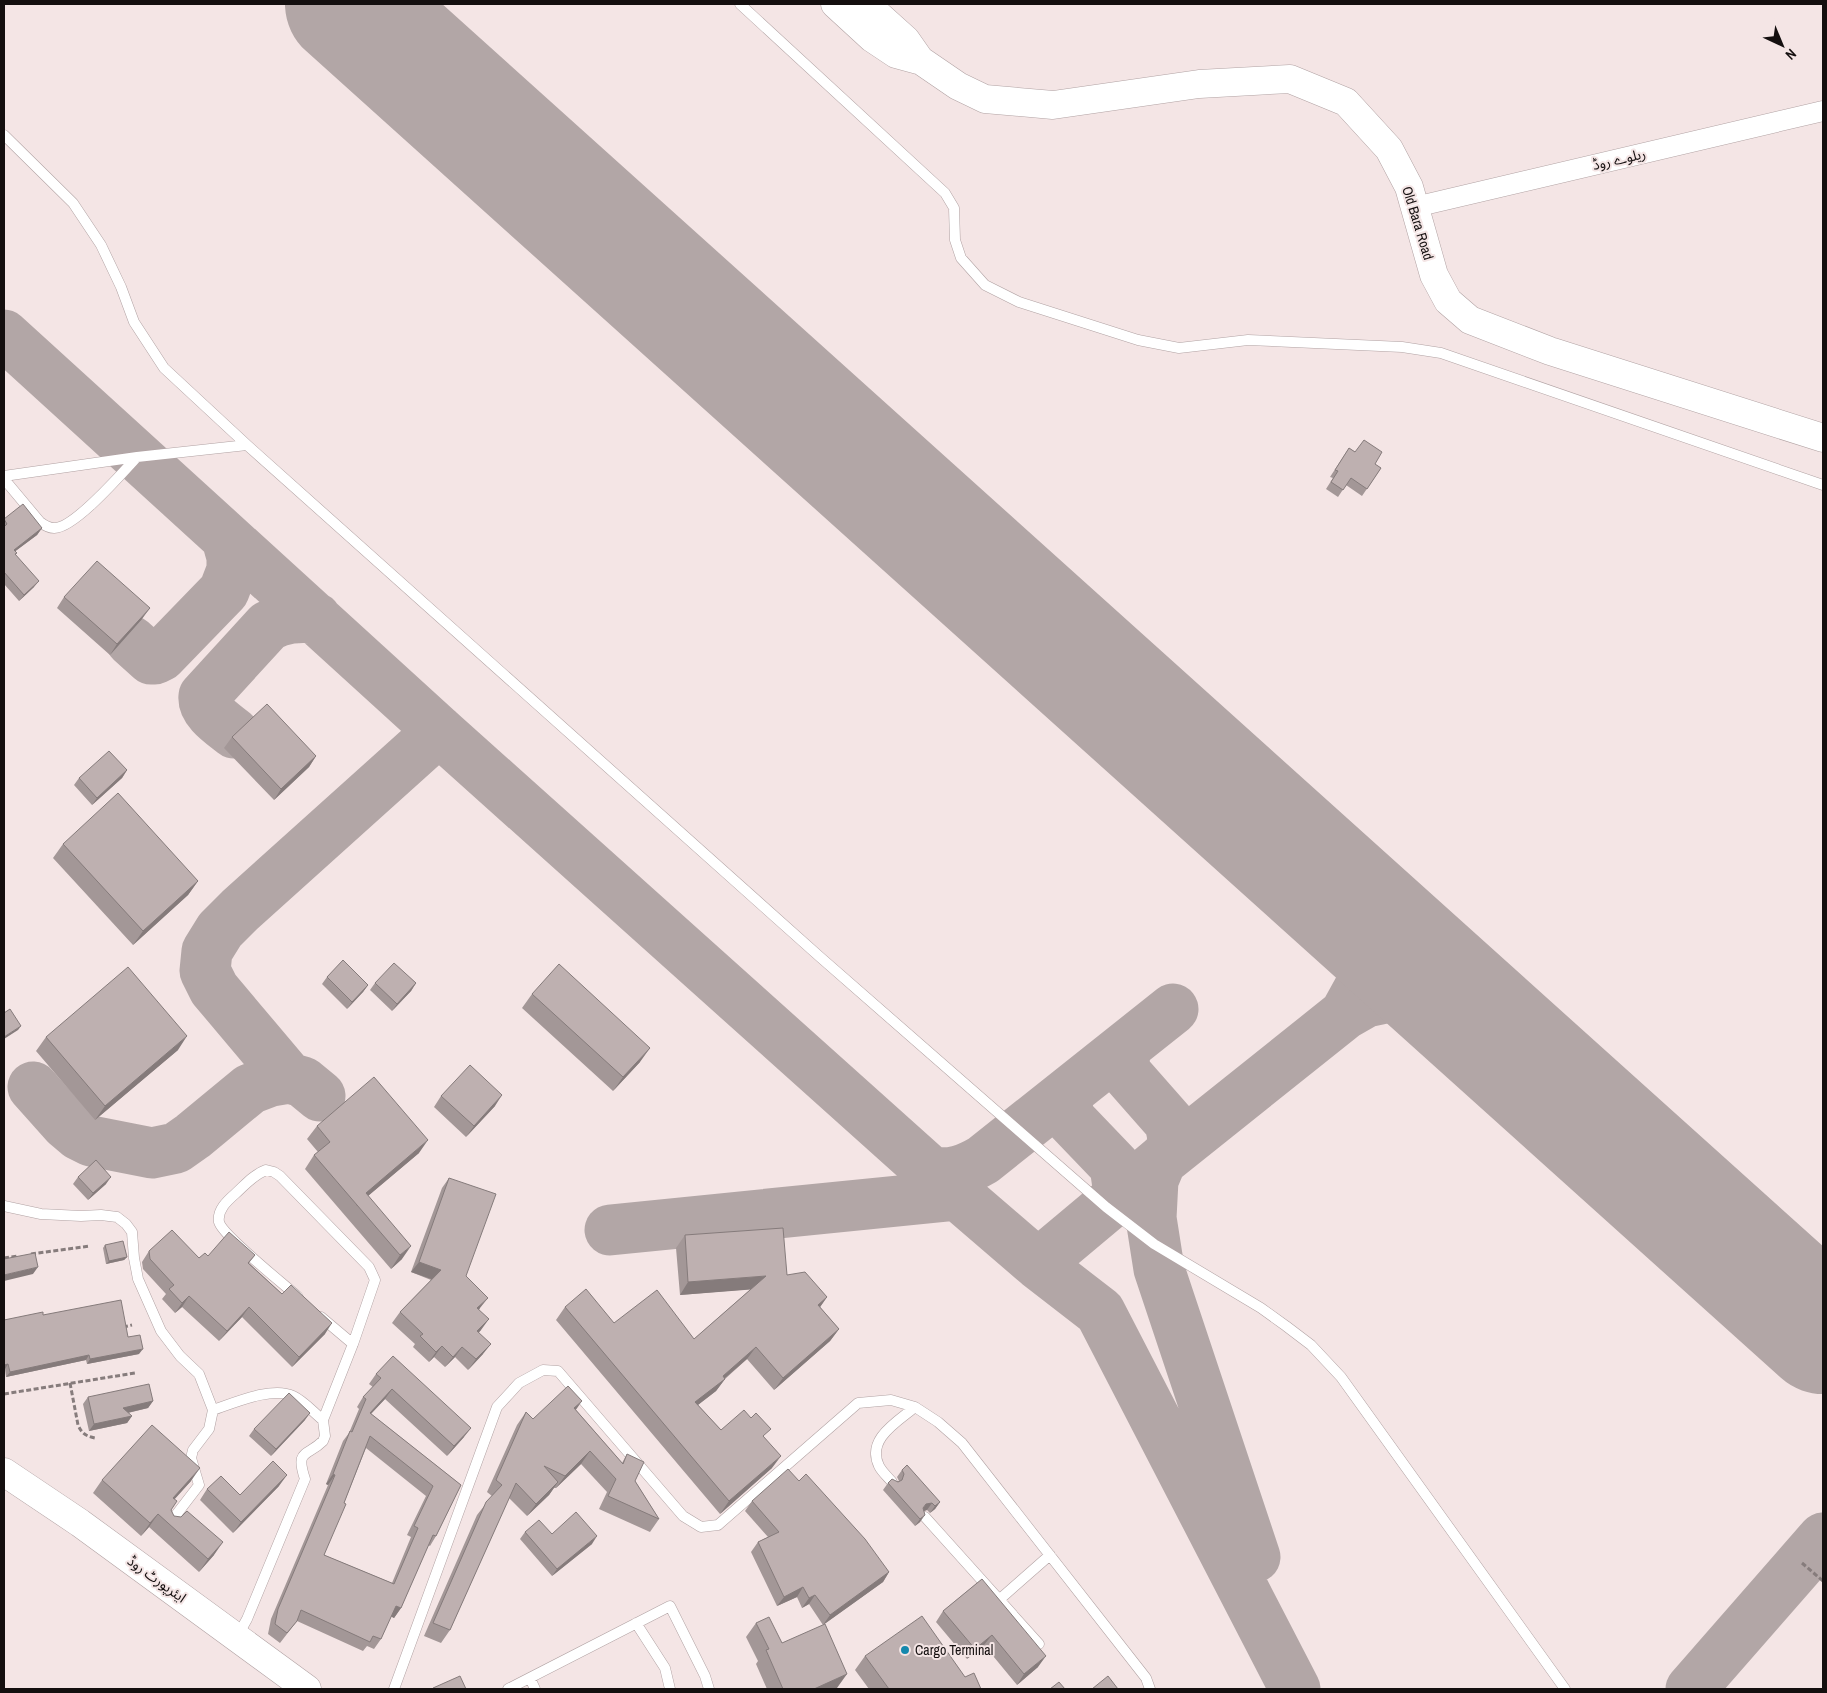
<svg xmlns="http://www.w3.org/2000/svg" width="1827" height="1693" font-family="'Archivo Narrow','Noto Sans Arabic',sans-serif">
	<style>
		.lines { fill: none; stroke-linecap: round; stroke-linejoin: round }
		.taxiway { stroke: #b2a6a6; stroke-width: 51 }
		.runway { stroke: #b2a6a6; stroke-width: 126 }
		.lane-casing { stroke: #b1a2a3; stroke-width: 11 }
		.street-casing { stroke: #b1a2a3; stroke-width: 21 }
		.secondary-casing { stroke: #b1a2a3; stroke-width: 29 }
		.primary-casing { stroke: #b1a2a3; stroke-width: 29 }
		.path { stroke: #867c7c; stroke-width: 3; stroke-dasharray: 5 2.5; stroke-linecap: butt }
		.lane { stroke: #fff; stroke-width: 10 }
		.street { stroke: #fff; stroke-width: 20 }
		.secondary { stroke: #fff; stroke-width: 28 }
		.primary { stroke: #fff; stroke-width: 28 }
		.wall { fill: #a39797; fill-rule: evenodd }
		.shaded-wall { fill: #857b7b }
		.building { fill: #beb0b0; stroke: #857b7b; fill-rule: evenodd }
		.poi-dot { fill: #1588ad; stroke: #f4e5e5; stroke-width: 2 }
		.labels { text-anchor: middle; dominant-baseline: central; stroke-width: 4; stroke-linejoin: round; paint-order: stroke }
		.street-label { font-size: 14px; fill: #140f0f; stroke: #f4e5e5 }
		.poi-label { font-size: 14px; fill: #140f0f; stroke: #f4e5e5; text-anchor: start }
	</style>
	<rect width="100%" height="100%" fill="#f4e5e5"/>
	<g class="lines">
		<path class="taxiway" d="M4,335L439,731L931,1172L1038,1264L1100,1312L1295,1689
			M131,641L151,659H155L161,656L224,591L232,570V557L227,539
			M234,733C223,724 202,711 204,696L268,626C284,617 298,617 316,618
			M1345,1014L1378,954L1382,932
			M1125,1048L1124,1065L1126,1073L1170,1123L1173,1138L1170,1154
			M33,1087L66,1124L79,1135L91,1141L152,1153L176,1148L193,1136L250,1089L271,1081L289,1078
			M1069,1093L1067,1107L1069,1118L1115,1166L1118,1187L1117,1199
			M320,1096L303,1082L289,1078L214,989L205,971L207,951L220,930L240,910L439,731
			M1161,1161L1153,1180L1151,1218L1159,1269L1255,1557
			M931,1172C951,1175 966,1170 983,1160L1173,1009
			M610,1230L958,1195
			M1038,1264L1161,1161L1345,1014L1366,1002L1442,986
			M1810,1319L1823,1341
			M1691,1689L1823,1538"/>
		<path class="runway" d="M348,4L1823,1331"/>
		<defs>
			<path id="lane" d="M740,4L945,193L954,208L955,240L961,258L985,285L1019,302L1138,340L1179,348L1248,340L1402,347L1441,353L1823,485
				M4,135L73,203L101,245L121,287L134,322L164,368L247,445L820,957L1106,1207L1154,1244L1261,1308L1286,1326L1311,1345L1341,1377L1565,1689
				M4,476L137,457L247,445
				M4,479L40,522C44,525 49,528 54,528C74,529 123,472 137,457
				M4,1206L41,1214L81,1216L101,1215L117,1217L126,1224L132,1232L134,1258L138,1279L161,1331L180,1356L199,1374L213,1410L209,1429L193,1450L191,1458L199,1485L169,1524
				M321,1317L353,1344
				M213,1410C234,1403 272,1386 293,1396C304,1401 314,1413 323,1420
				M892,1482C888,1477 882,1472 879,1466C866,1439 897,1422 915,1407
				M925,1517L1039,1644
				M1000,1599L1050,1555
				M636,1623L665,1668L670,1689
				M237,1637L247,1619L305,1479C295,1449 307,1457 323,1441L325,1436L323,1420L353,1344L375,1280L369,1267L280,1176L274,1172L266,1170C253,1175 245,1185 235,1194C227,1201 217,1210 219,1222C222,1235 285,1285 298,1297
				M530,1678L535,1689
				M394,1689L497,1407L519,1383L543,1370L558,1371L683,1516L701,1527L718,1525L858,1403L891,1400L915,1407L938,1422L962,1443L1146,1678L1150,1689
				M508,1689L670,1606L705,1676L709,1689"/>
			<path id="street" d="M1415,207L1823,111"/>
			<path id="secondary" d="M835,4L872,38L896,54L918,60
				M866,4L906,40L920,60L958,86L985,99L1053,105L1199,84L1290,79L1346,102L1389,149L1409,187L1434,275L1448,301L1470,320L1550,351L1823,438"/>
			<path id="primary" d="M4,1472L80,1523L307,1689"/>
		</defs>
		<use href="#lane" class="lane-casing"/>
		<use href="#street" class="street-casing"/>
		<use href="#secondary" class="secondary-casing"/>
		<use href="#primary" class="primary-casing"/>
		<path class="path" d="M31,1254L90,1246
			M4,1258L18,1256
			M123,1327L132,1325
			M70,1383L78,1425C82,1434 86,1436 95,1438
			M4,1394L135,1373
			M1802,1563L1823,1581"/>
		<use href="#lane" class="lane"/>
		<use href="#street" class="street"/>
		<use href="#secondary" class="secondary"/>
		<use href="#primary" class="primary"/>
	</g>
	<path class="wall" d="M1349,448L1381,468L1362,496L1346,485L1338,497L1326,489L1333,478L1330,477Z
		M4,519L42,528L37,535L15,551L17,553L15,555L34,587L19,601L4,584Z
		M64,597L142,619L110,655L57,608Z
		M232,737L316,756L309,767L274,800L224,748Z
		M127,770L122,778L92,805L74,785L79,778Z
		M63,844L198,881L188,895L133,945L53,858Z
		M327,977L368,985L363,992L347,1009L322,984Z
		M375,983H416L411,991L392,1011L370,990Z
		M532,994L640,1062L613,1091L522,1008Z
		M46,1037L178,1050L95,1120L36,1051Z
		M441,1096L495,1106L466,1137L434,1107Z
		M317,1126L419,1153L368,1196L402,1259L391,1269L305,1169L314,1155L318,1152L307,1139Z
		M78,1177L106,1184L88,1200L73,1184Z
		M449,1178L466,1276L480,1308L479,1310L481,1330L479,1332L483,1354L468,1370L455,1357L445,1367L434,1357L429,1362L413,1347L415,1344L392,1323L400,1312L431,1280L411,1272L442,1188Z
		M685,1235L787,1275L827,1297L820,1307L839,1329L830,1341L774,1390L747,1359L725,1379L716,1391L698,1405L721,1430L765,1438L772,1468L720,1514L556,1320L565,1307L614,1323L694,1339L751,1289L680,1295L676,1248Z
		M105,1245L127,1257L124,1260L106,1264L103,1248Z
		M149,1251L199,1258L208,1256L255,1255L249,1263L325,1334L292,1367L242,1317L219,1341L182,1307L175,1313L162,1299L166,1294L143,1269L142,1262Z
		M43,1315L128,1337L139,1354L87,1364L86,1360L6,1377L5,1369H4V1320Z
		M376,1374L464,1437L447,1456L385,1399L371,1414L461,1485L436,1536L430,1546L428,1545L401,1608L394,1618L391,1616L381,1639L374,1649L367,1646L363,1651L297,1621L280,1643L268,1634L271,1619L328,1485L326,1484L343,1441L349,1433L359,1409L357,1407L363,1397L373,1387L369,1384ZM366,1448L426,1496L407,1535L411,1537L392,1583L324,1555L344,1503Z
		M88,1397L153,1401L148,1408L128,1413L132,1416L127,1423L89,1431L83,1404Z
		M576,1410L622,1463L627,1454L635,1481L659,1519L650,1532L599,1509L607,1492L581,1464L556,1488H554L549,1495L527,1516L509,1498L450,1630L441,1643L424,1636L477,1515L492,1496L487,1492L517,1425L526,1412L533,1419Z
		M305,1420L271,1456L249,1436L254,1429Z
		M902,1470L940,1502L935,1509L930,1513L927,1510L924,1511L920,1522L915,1526L883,1490L888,1483L899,1481L897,1477Z
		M102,1480L191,1481L174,1499L171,1510L174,1516L214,1555L199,1572L149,1527L141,1536L93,1493Z
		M799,1481L889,1572L883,1582L823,1625L809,1604L802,1608L797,1597L777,1606L751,1552L758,1542L768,1537L745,1511L752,1501Z
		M279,1486L233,1533L200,1500L207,1489L240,1495Z
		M525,1532L552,1534L592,1544L552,1576L520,1539Z
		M982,1579L1038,1667L1017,1685L984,1645L967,1659L936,1622L943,1611Z
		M756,1623L782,1643L837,1688L835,1689H767L756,1664L758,1661L746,1637Z
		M865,1656L965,1677L981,1689H869L855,1670Z"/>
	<path class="shaded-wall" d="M42,528L37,535L9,556L14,550Z
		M39,581L34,587L19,601L24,595Z
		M150,608L142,619L110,655L117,644Z
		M316,756L309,767L274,800L281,789Z
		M127,770L122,778L92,805L97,798Z
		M198,881L188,895L133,945L143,931Z
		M416,983L411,991L392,1011L397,1004Z
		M368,985L363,992L347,1009L352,1002Z
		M21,1026L18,1030L4,1039V1037Z
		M187,1036L178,1050L95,1120L105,1106Z
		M650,1048L640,1062L613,1091L623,1077Z
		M502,1095L495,1106L466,1137L474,1126Z
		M428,1140L419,1153L356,1206L366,1193Z
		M111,1177L106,1184L88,1200L93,1193Z
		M411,1246L402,1259L391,1269L400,1255Z
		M127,1257L124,1260L106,1264L109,1261Z
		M419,1262L441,1270L434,1280L411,1272Z
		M38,1267L33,1274L4,1281V1275Z
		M766,1276L757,1289L680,1295L688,1282Z
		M189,1296L182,1307L175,1313L182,1303Z
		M827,1297L818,1310V1305Z
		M488,1298L480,1308L470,1319L477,1308Z
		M249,1307L242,1317L219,1341L227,1331Z
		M489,1319L481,1330L470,1342L477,1331Z
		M332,1323L325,1334L292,1367L299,1357Z
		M839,1329L830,1341L774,1390L783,1378Z
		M491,1344L483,1354L468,1370L476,1359Z
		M442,1346L434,1357L429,1362L436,1352Z
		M462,1347L455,1357L445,1367L453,1357Z
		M756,1347L747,1359L718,1384L725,1379L716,1391L686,1414L695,1402L723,1376Z
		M143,1349L139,1354L87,1364L90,1359Z
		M89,1355L86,1360L6,1377L10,1372Z
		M8,1364L5,1369H4V1365Z
		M392,1389L385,1399L363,1422L370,1413Z
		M153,1401L148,1408L118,1415L123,1408Z
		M582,1401L573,1414L574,1408Z
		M310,1413L305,1420L271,1456L276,1449Z
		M132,1416L127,1423L89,1431L94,1424Z
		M471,1428L464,1437L447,1456L454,1446Z
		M590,1451L581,1464L556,1488L565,1476Z
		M781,1456L772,1468L720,1514L729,1501Z
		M200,1468L191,1481L164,1511L173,1498Z
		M333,1474L335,1475L328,1485L326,1484Z
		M287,1475L279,1486L233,1533L241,1522Z
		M558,1482L549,1495L527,1516L536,1504Z
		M940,1502L935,1509L930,1513L935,1506Z
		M932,1503L927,1510L921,1512L926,1504Z
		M158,1514L149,1527L141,1536L150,1523Z
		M925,1515L920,1522L915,1526L920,1519Z
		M597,1536L592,1544L552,1576L557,1569Z
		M223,1542L214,1555L199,1572L208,1559Z
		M889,1572L883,1582L823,1625L830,1615Z
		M803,1587L797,1597L777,1606L784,1597Z
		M815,1595L809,1604L802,1608L809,1598Z
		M396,1606L401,1608L394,1618L390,1616Z
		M992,1635L984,1645L967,1659L975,1649Z
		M1046,1656L1038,1667L1017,1685L1024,1674Z
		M847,1674L837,1688L835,1689H813Z"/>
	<path class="building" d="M1364,440L1382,452L1375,464L1381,468L1367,489L1351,478L1343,490L1331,482L1338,471L1335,470L1349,448L1355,452Z
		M23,504L42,528L14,550L17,553L15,554L39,581L24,595L4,572V527L7,524L4,519Z
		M97,561L150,608L117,644L64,597Z
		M267,704L316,756L281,789L232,737Z
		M109,751L127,770L97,798L79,778Z
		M118,793L198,881L143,931L63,844Z
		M343,960L368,985L352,1002L327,977Z
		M394,963L416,983L397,1004L375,983Z
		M559,964L650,1048L623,1077L532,994Z
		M128,967L187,1036L105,1106L46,1037Z
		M10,1009L21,1026L4,1037V1013Z
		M470,1065L502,1095L474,1126L441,1096Z
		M374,1077L428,1140L366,1193L411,1246L400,1255L314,1155L330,1142L317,1126Z
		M96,1160L111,1177L93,1193L78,1177Z
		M449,1178L496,1194L466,1276L488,1298L477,1308L489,1319L477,1331L491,1344L476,1359L462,1347L453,1357L442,1346L436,1352L420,1336L423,1334L400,1312L441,1270L419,1262Z
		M783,1228L787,1275L805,1272L827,1297L818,1305L839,1329L783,1378L756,1347L723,1376L725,1379L695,1402L721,1430L744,1410L751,1418L756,1413L771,1429L763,1436L781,1456L729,1501L565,1307L586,1289L614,1323L657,1290L694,1339L766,1276L688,1282L685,1235Z
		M172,1230L199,1258L205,1253L208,1256L229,1232L255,1255L248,1263L282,1294L291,1285L332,1323L299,1357L249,1307L227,1331L189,1296L182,1303L169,1289L174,1285L150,1259L149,1251Z
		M123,1241L127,1257L109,1261L105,1245Z
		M35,1253L38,1267L4,1275V1259Z
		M121,1300L128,1337L140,1335L143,1349L90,1359L89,1355L10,1372L8,1364L4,1365V1320L43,1312V1315Z
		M393,1356L471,1428L454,1446L392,1389L370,1413L461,1485L436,1536L433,1535L401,1608L396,1606L381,1639L373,1636L370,1642L301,1610L297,1621L287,1633L275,1624L278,1609L335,1475L333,1474L350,1431L352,1432L366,1399L363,1397L381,1378L376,1374ZM370,1436L433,1486L414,1526L418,1528L394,1584L324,1555L346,1504L344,1503Z
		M149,1384L153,1401L123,1408L132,1416L94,1424L88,1397Z
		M568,1386L582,1401L574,1408L623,1464L627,1454L644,1462L635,1481L659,1519L608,1496L616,1479L590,1451L565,1476L544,1466L558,1482L536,1504L516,1483L450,1630L433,1623L486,1502L502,1485L496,1480L526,1412L533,1419Z
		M289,1393L310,1413L276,1449L254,1429Z
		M152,1425L200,1468L173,1498L177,1501L171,1510L174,1516L181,1517L187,1511L223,1542L208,1559L158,1514L150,1523L102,1480Z
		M273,1461L287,1475L241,1522L207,1489L221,1476L240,1495Z
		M907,1465L940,1502L935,1506L932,1503L926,1504L923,1508L925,1515L920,1519L888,1483L892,1479L898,1482L902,1480L904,1474L902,1470Z
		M788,1469L799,1481L806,1474L865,1539L889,1572L830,1615L815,1595L809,1598L803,1587L784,1597L758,1542L779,1532L752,1501Z
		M576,1512L597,1536L557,1569L525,1532L539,1520L552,1534Z
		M982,1579L1046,1656L1024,1674L992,1635L975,1649L943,1611Z
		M922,1616L965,1677L974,1673L981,1689H889L865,1656Z
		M769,1617L782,1643L825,1624L847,1674L814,1689H783L766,1650L769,1649L756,1623Z
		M460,1676L466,1689H433V1688Z
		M1108,1676L1118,1689H1092Z
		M1059,1682L1065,1689H1050Z"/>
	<circle class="poi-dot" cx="905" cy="1650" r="5"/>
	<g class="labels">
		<g class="street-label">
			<text transform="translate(1619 159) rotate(-13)">ریلوے روڈ</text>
			<text transform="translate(1418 223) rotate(73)">Old Bara Road</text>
			<text transform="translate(157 1579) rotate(36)">ایئرپورٹ روڈ</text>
		</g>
		<g class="poi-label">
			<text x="915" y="1650">Cargo Terminal</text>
		</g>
	</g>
	<rect width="1827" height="1693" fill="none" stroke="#140f0f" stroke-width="10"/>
	<g transform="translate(1782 45) rotate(136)" stroke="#f4e5e5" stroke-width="4" paint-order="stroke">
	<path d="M0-4L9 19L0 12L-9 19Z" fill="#140f0f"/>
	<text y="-8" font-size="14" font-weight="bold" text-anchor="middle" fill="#140f0f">N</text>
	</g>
</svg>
